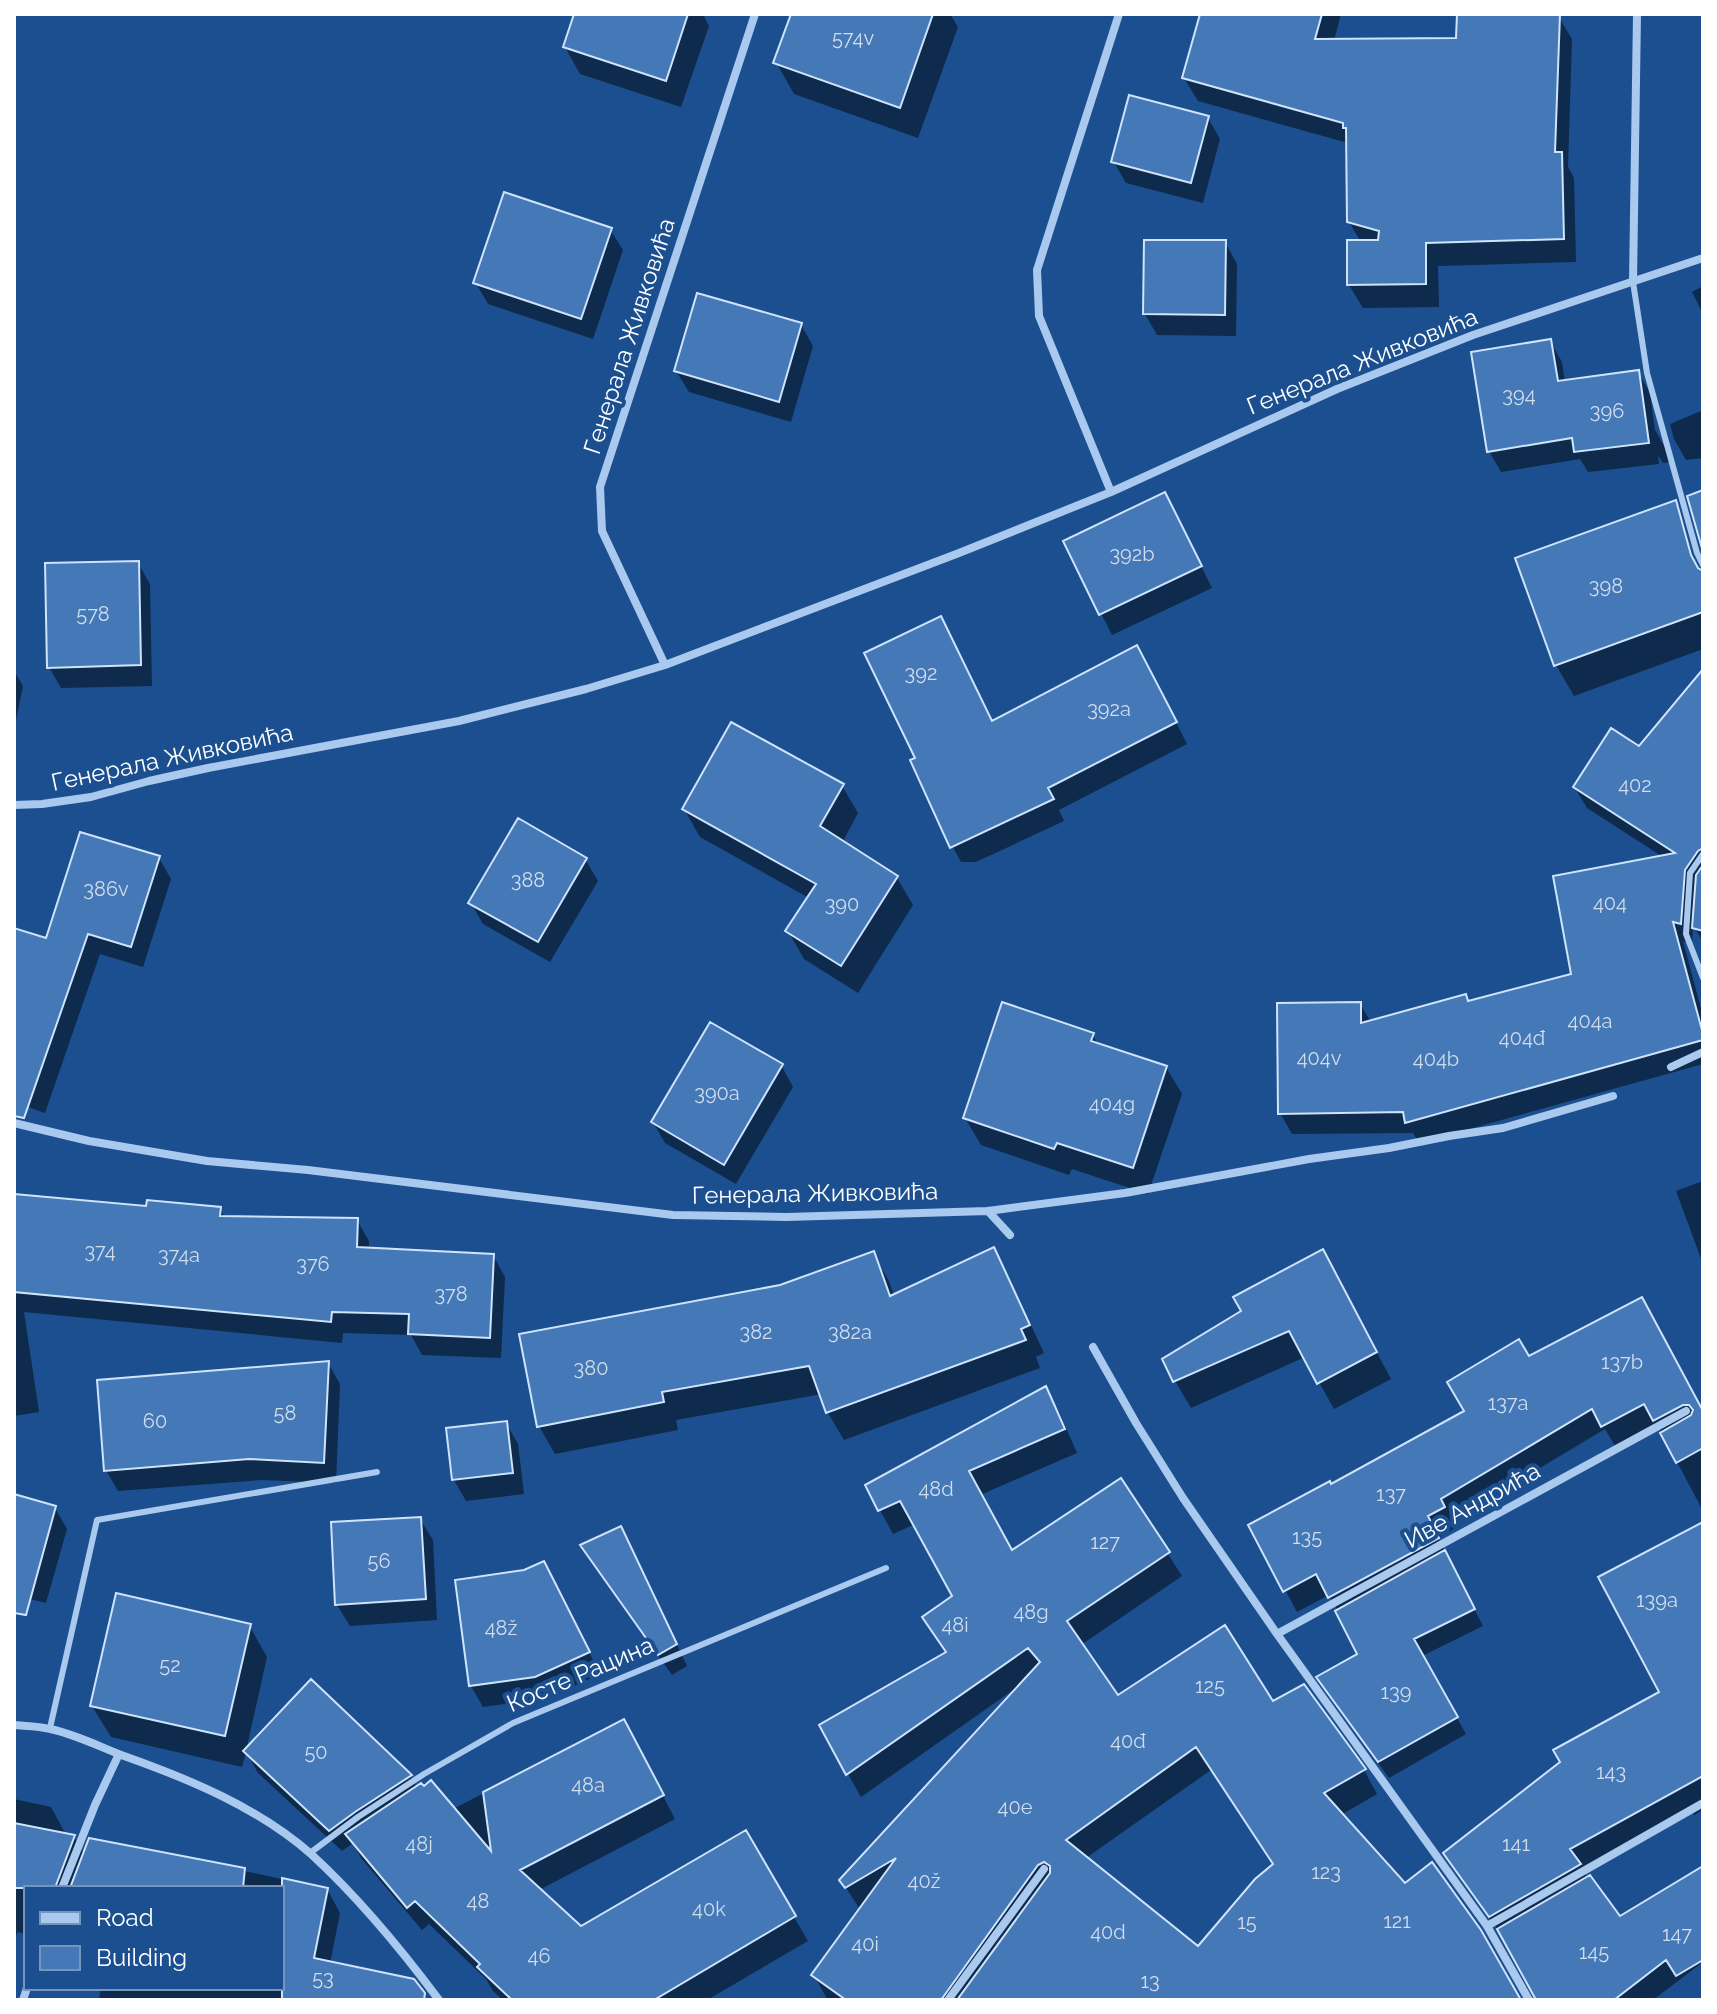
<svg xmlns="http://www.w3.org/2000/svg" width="1717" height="2014" font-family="Raleway,sans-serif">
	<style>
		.shadow { fill: #0007; fill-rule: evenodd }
		.building { fill: #4478b7; stroke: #cfe3fa; stroke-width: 2; fill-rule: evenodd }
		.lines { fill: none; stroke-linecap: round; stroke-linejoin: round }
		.lane { stroke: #a9c9ee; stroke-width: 6 }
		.street { stroke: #a9c9ee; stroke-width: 8 }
		.labels { text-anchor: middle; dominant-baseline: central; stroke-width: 8; stroke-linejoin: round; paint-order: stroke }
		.number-label { font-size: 20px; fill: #d0dded }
		.street-label { font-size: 24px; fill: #fff; stroke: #1b4f8f }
	</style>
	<rect width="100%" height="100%" fill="#1b4f8f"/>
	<path class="shadow" d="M576,14H703L709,26L681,107L580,74L565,47Z
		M793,14H950L958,27L918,138L794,94L776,62Z
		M1202,14H1341L1334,41L1458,40L1459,14L1558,16L1572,39L1568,167L1574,178L1576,262L1438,266L1439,307L1363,308L1349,285L1361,242L1349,222L1348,143L1198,101L1184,78Z
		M1208,118L1220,139L1203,203L1126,183L1114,162Z
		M610,229L623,250L593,339L488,304L476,283Z
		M1225,242L1237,264L1236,336L1157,335L1145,314Z
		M1703,286V314L1692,292Z
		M801,325L813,346L791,422L689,392L676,371Z
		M1550,341L1562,362L1565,382L1638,372L1650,393L1655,430L1667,451L1670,462L1663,463L1658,455L1659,464L1588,472L1580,459L1501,472L1489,451Z
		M1703,410V458L1686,460L1674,439L1670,424Z
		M1176,515L1212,588L1112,635L1065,542Z
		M1675,540L1703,619V649L1574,696L1556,665Z
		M138,563L150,584L152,686L61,688L49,667Z
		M1149,669L1187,744L1059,810L1064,821L976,862H961L949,840L993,723Z
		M14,671L23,686L14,730Z
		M1703,673V942L1693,925L1692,944L1683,941L1703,1016V1064L1419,1143L1413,1133L1292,1134L1280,1113L1360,1004L1371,1022L1469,1003L1573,976L1663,857L1587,808L1575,788L1639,749Z
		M842,786L858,813L842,843L897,878L913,905L858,993L804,959L788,931L809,898L700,837L684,809Z
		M159,858L171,879L143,967L100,954L45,1113L14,1102V955L47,941Z
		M585,859L598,881L550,962L483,924L471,903Z
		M1093,1035L1098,1045L1166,1067L1182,1094L1148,1194L1072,1169L1069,1175L981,1145L965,1118Z
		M781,1065L793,1087L736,1184L665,1143L653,1122Z
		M1703,1181V1264L1676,1191Z
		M14,1195L148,1208H220L225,1218L357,1220L369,1241V1250L493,1255L505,1277L501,1358L422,1355L411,1335L343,1333L342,1343L24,1312L39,1412L14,1416Z
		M993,1250L1009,1278L1044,1353L1036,1357L1040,1368L844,1440L828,1413L822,1394L676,1420L678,1430L555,1454L539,1426L873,1254L889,1281L894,1296Z
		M1337,1278L1391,1379L1334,1409L1305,1357L1191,1408L1175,1381Z
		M1641,1299L1703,1412V1511L1657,1424L1615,1446L1605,1429L1451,1521L1455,1528L1438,1538L1483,1626L1422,1656L1466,1734L1389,1778L1329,1694L1359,1655L1338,1611L1329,1595L1297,1612L1251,1526L1331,1486L1466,1413L1529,1359Z
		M328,1363L340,1384L336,1483L262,1480L118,1491L106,1470Z
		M1045,1388L1059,1412L1077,1453L980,1495L1012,1553L1121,1481L1182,1576L1081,1645L1117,1698L1272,1704L1304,1686L1364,1770L1377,1794L1341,1815L1405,1886L1519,2000H829L827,1999L814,1975L861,1911L841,1880L1016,1688L861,1797L821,1726L947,1654L925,1617L955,1597L915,1524L893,1534L867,1486ZM1211,1770L1274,1865L1198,1949L1086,1858Z
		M506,1423L518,1444L524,1494L466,1501L454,1480Z
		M14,1496L55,1508L67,1529L46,1603L18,1596L14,1613Z
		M420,1519L433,1540L437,1620L350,1626L337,1605Z
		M1703,1524V1810L1694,1815L1691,1810L1582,1869L1588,1879L1620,1918L1703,1869V1962L1653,2000H1539L1503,1937L1458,1874L1446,1854L1662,1693Z
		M583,1545L632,1549L687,1666L672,1675L595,1566Z
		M555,1585L600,1674L548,1698L483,1707L471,1686Z
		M249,1625L267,1657L246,1751L411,1776L417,1788L453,1809L624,1721L675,1819L539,1890L580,1928L745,1833L808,1941L707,2000H503L493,1991L486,1979L429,1924L422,1930L361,1858L353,1843L342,1851L258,1773L246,1752L242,1767L111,1737L92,1706Z
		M14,1799L51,1807L64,1831L63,1835L74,1837L85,1855L226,1867L327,1889L340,1913L330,1964L378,2000H99L101,1988H282V1888H26V1934L17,1932L14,1947Z"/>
	<path class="building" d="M574,14H688L666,81L563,47Z
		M791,14H933L900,108L773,63Z
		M1200,14H1322L1315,39L1456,38L1457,14H1560L1555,152H1562L1564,239L1426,243V284L1347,285V240H1378L1379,231L1347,222L1346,128H1343V123L1182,78Z
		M1129,95L1209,116L1191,183L1111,162Z
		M504,192L612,228L581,319L473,283Z
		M1144,240H1226L1225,315L1143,314Z
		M697,293L802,323L779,402L674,371Z
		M1551,339L1558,381L1639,370L1649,443L1574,452L1572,438L1487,452L1471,352Z
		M1703,490V552L1687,496Z
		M1165,492L1202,566L1099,615L1063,541Z
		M1676,500L1691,555L1698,568L1703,571V612L1554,666L1515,558Z
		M139,561L141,665L47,668L45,563Z
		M941,616L992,721L1137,645L1177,722L1048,788L1054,799L950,848L910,760L915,758L864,653Z
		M1703,669V848L1698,851L1685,870L1681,924L1673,922L1703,1034V1040L1405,1123L1403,1112L1278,1114L1277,1003L1361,1002V1023L1466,994L1468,1001L1571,974L1553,876L1675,853L1573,787L1611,728L1639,746Z
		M731,722L844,784L820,826L898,876L841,966L785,931L816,884L682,809Z
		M518,818L587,858L538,942L468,903Z
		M80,832L160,856L131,947L88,934L24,1118L14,1116V928L46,938Z
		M1703,865V931L1692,928L1696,875Z
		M1002,1002L1094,1033L1091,1041L1167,1066L1133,1168L1057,1143L1054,1149L963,1118Z
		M710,1022L783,1064L724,1165L651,1122Z
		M14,1194L146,1206L147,1200L221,1207L220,1216L358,1218L357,1247L494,1254L490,1338L408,1334L409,1314L332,1312L331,1322L14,1292Z
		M994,1247L1030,1325L1021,1329L1026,1340L826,1413L809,1366L662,1392L664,1402L537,1427L519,1334L780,1285L874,1251L890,1296Z
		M1323,1249L1377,1352L1317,1384L1289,1331L1173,1382L1162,1359L1241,1311L1233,1297Z
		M1642,1297L1703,1411V1448L1676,1463L1660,1433L1691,1415L1693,1410L1689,1405H1683L1653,1421L1644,1404L1601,1427L1592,1409L1441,1499L1445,1507L1428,1516L1439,1538L1328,1598L1316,1574L1283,1592L1248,1525L1330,1481L1331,1484L1464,1411L1447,1382L1519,1339L1529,1356Z
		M329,1361L324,1463L249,1459L104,1471L97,1380Z
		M1046,1386L1065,1429L969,1471L1012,1550L1121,1478L1170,1552L1067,1621L1118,1695L1225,1625L1273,1701L1304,1684L1366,1769L1324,1793L1405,1883L1432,1862L1481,1930L1521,2000H957L1050,1873V1866L1044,1862L1038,1865L941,2000H846L811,1975L896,1858L845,1888L839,1880L1040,1662L1028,1648L846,1775L819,1725L946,1652L922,1617L952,1596L900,1501L878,1511L865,1485ZM1196,1747L1273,1864L1255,1879L1198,1946L1066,1840Z
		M507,1421L513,1473L452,1480L446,1428Z
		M14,1494L56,1506L26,1615L14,1613Z
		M421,1517L426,1599L335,1605L331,1522Z
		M1703,1522V1776L1570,1849L1581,1864L1489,1917L1443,1853L1560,1762L1553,1750L1659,1692L1598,1577Z
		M621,1526L677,1644L658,1655L580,1545Z
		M1445,1550L1475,1609L1414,1639L1458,1717L1378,1762L1316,1677L1357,1654L1335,1611Z
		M544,1561L590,1652L535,1677L469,1686L455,1580L524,1570Z
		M116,1593L251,1624L225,1736L90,1706Z
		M311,1679L412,1775L355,1812L329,1831L243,1751Z
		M624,1719L664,1795L520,1870L581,1926L746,1830L796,1916L654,2000H512L477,1967L480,1964L415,1901L407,1908L345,1834L421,1783L424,1786L431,1780L491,1851L483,1792Z
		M14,1823L75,1835L55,1888H14Z
		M89,1838L245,1868L243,1888H70Z
		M1703,1866V1960L1676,1976L1666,1960L1614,2000H1536L1497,1929L1590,1875L1620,1916Z
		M282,1878L328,1888L314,1958L414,1979L425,1993L424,2000H282Z"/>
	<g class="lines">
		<path class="lane" d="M1633,282L1647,373L1697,553L1703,565
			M1703,854L1690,873L1686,934L1703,978
			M50,1728L97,1520L377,1472
			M310,1853L358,1817L424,1774L513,1723L886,1568"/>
		<path class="street" d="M1633,282L1637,14
			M1111,492L1039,316L1037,270L1119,14
			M665,665L602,531L600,487L755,14
			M14,805L42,804L91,797L149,781L208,768L459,721L586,689L665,665L959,553L1111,492L1337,389L1473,335L1703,258
			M1671,1067L1703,1052
			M14,1123L89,1141L207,1161L308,1170L673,1215L787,1217L988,1211L1125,1193L1309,1159L1389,1148L1449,1136L1503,1128L1613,1096
			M988,1211L1010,1235
			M1093,1347L1136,1423L1183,1498L1277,1634L1487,1926L1529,2000
			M1277,1634L1686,1411
			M14,1725C26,1726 39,1726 50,1729C75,1734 100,1747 124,1756C189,1779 259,1808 311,1854C359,1898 401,1949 439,2000
			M62,1888L95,1805L119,1754
			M1487,1926L1703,1803
			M23,2000L27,1988
			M948,2000L1044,1869"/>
	</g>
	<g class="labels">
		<g class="number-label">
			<text x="853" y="38">574v</text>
			<text x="1519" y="395">394</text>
			<text x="1607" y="411">396</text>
			<text x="1132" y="554">392b</text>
			<text x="1606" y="586">398</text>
			<text x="93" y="614">578</text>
			<text x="921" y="673">392</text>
			<text x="1109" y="709">392a</text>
			<text x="1635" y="785">402</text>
			<text x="528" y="880">388</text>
			<text x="106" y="889">386v</text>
			<text x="1610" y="903">404</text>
			<text x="842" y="904">390</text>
			<text x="1590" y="1021">404a</text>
			<text x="1522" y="1038">404đ</text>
			<text x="1319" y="1058">404v</text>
			<text x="1436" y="1059">404b</text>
			<text x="717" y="1093">390a</text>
			<text x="1112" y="1104">404g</text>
			<text x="100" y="1251">374</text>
			<text x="179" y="1255">374a</text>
			<text x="313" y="1264">376</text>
			<text x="451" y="1294">378</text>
			<text x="756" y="1332">382</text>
			<text x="850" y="1332">382a</text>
			<text x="1622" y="1362">137b</text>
			<text x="591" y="1368">380</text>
			<text x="1508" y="1403">137a</text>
			<text x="285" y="1413">58</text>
			<text x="155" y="1421">60</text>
			<text x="936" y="1489">48d</text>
			<text x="1391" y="1494">137</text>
			<text x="1307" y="1537">135</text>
			<text x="1105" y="1542">127</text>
			<text x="379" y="1561">56</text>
			<text x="1657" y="1600">139a</text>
			<text x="1031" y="1612">48g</text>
			<text x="955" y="1625">48i</text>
			<text x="501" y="1628">48ž</text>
			<text x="170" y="1665">52</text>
			<text x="1210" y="1686">125</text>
			<text x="1396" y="1692">139</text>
			<text x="1128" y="1741">40đ</text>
			<text x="316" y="1752">50</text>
			<text x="1611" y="1772">143</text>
			<text x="588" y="1785">48a</text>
			<text x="1015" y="1807">40e</text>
			<text x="419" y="1844">48j</text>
			<text x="1516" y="1844">141</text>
			<text x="1326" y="1872">123</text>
			<text x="924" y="1881">40ž</text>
			<text x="478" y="1901">48</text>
			<text x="709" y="1909">40k</text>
			<text x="1397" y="1921">121</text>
			<text x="1247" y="1922">15</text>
			<text x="1108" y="1932">40d</text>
			<text x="1677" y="1934">147</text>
			<text x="865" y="1944">40i</text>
			<text x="1594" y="1952">145</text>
			<text x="539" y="1956">46</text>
			<text x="323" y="1978">53</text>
			<text x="1150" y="1981">13</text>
		</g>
		<g class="street-label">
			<text transform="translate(629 336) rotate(-72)">Генерала Живковића</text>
			<text transform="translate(1362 361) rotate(-22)">Генерала Живковића</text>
			<text transform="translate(172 757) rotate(-12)">Генерала Живковића</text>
			<text transform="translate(815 1193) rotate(-1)">Генерала Живковића</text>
			<text transform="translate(1472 1505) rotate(-29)">Иве Андрића</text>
			<text transform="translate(580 1674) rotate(-23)">Косте Рацина</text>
		</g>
	</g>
	<rect width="1717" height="2014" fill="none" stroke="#ffffff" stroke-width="32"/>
	<rect x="24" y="1886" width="260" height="104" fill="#1b4f8f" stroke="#7695bc" stroke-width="2"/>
	<rect x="40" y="1912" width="40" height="12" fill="#a9c9ee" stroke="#7695bc" stroke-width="2"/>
	<text x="96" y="1926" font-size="24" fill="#ffffff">Road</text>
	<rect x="40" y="1946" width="40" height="24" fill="#4478b7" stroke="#7695bc" stroke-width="2"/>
	<text x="96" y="1966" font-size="24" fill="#ffffff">Building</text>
</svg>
